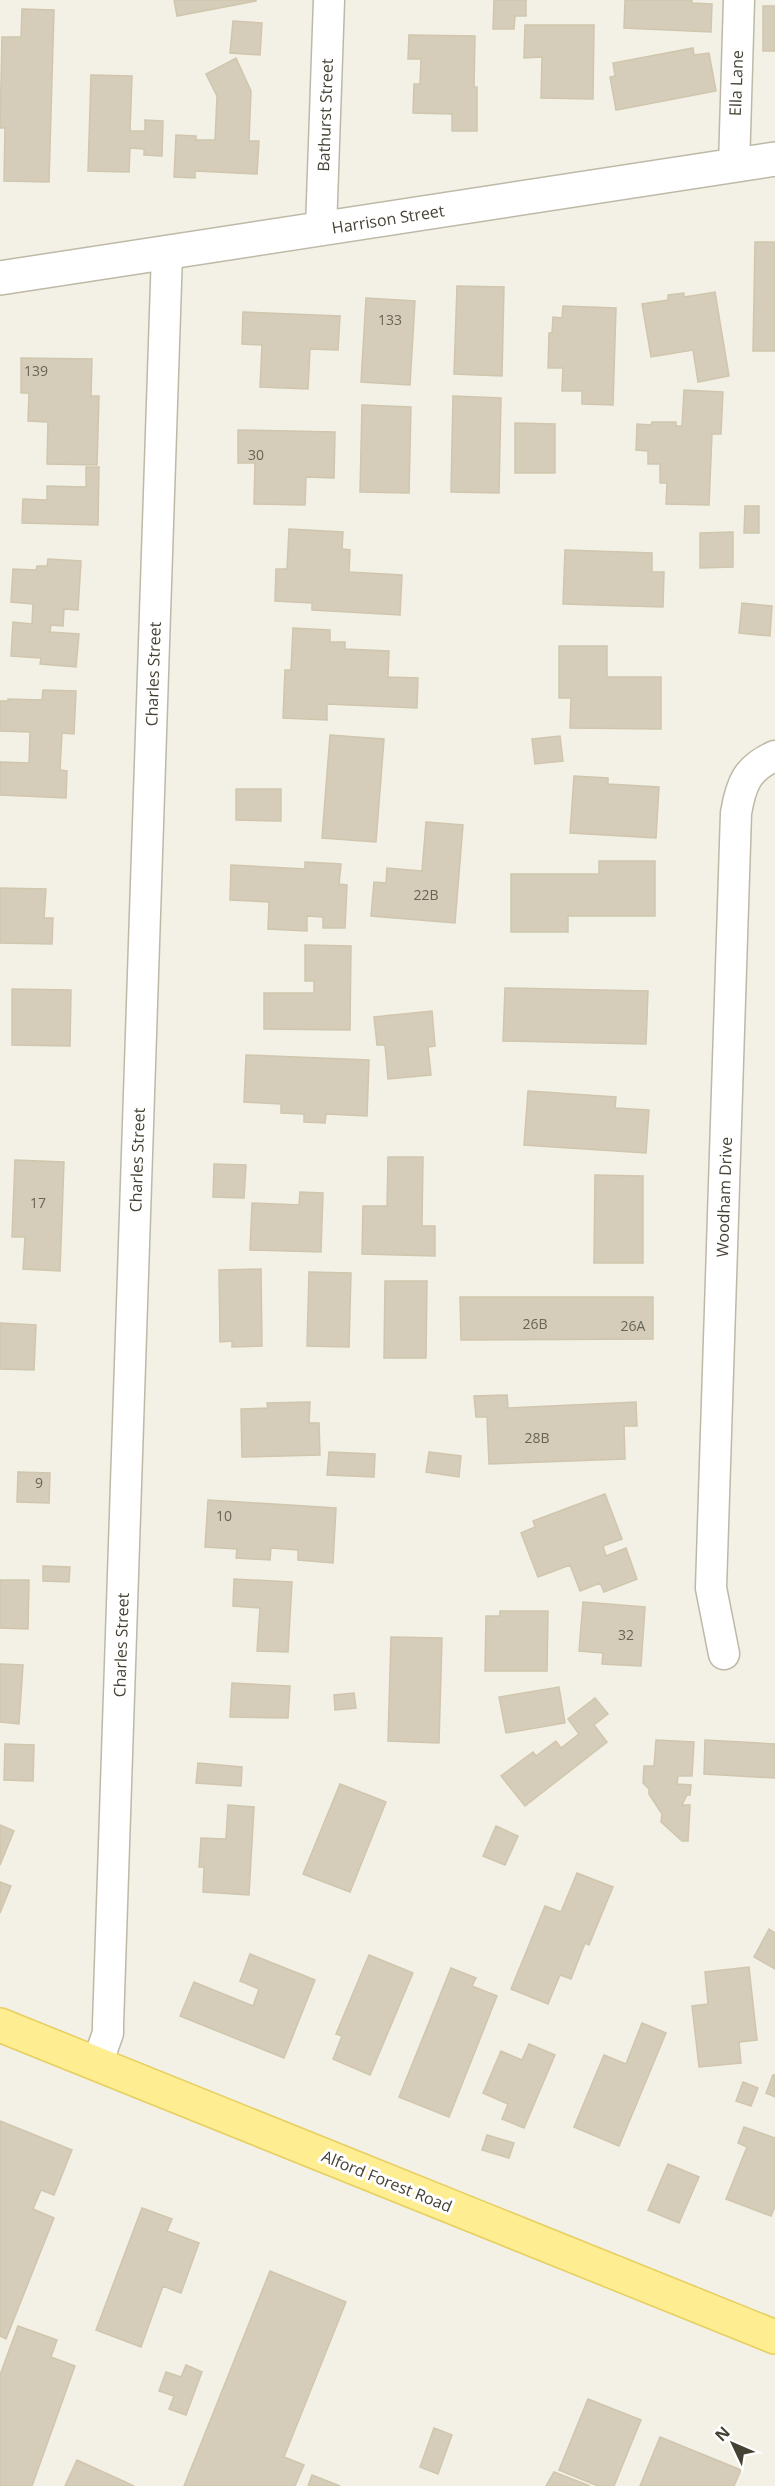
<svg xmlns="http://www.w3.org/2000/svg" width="775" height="2486" font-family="'Open Sans',sans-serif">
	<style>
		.building { fill: #d5cdba; stroke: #d0c6ad; stroke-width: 1.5 }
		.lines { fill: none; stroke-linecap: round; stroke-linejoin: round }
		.minor-casing { stroke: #beb9a7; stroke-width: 33 }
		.tertiary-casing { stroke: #beb9a7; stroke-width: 36 }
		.primary-casing { stroke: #e6cf5f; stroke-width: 36 }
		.minor { stroke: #fff; stroke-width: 30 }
		.tertiary { stroke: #fff; stroke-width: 33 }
		.primary { stroke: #ffed91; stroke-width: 33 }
		.labels { text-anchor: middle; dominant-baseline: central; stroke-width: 6; stroke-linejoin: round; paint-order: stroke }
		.number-label { font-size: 14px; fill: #696456 }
		.street-label { font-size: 16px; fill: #454134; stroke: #fff }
	</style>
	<rect width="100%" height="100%" fill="#f3f0e5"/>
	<path class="building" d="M174,0H256V1L177,16Z
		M494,0H526V16H515L514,29H493Z
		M625,0H692V3L712,4L711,32L624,28Z
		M763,6H775V51H763Z
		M22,9L54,10L49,182L4,181L5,128H0L2,37H21Z
		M233,21L262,23L260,55L230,53Z
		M525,25H594L593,99L541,98L542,57L524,58Z
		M409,35L475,36L474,87H477V131H452V114L413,113L414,84H420L421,59H408Z
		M693,48L694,55L709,53L716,91L616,110L610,77L615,76L613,63Z
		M236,58L251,91L249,141H259L257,174L195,171V178L174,177L176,135L196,136V140H215L217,96L206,74Z
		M91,75L132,76L130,131H145V120L163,121L162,156L144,155V149L130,148L129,172L88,171Z
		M755,242H775V351H753Z
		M457,286L504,287L502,376L454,374Z
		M715,292L729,376L698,382L693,350L651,357L642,304L668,300V295L684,293V297Z
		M366,298L415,301L410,385L361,382Z
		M563,306L616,308L613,405L582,404V391H562L563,368H548L549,333H552L553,317L562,318Z
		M243,312L340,316L338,350L310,349L308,389L260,387L262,345L242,344Z
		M21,358L92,359L91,396H99L97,465L47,464L48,422L28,421L29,393H21Z
		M684,390L723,392L721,434H712L709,505L666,504L667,483H660V464H648V451L636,450L637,424L651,425L652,422H676V426H682Z
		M453,396L501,398L499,493L451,492Z
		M362,405L411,407L409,493L360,492Z
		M515,423L555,424V473H515Z
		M238,430L335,432L334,478L306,477L305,505L254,504L255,463H238Z
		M86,467H99L98,525L22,523L23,499L47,500V486L86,487Z
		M745,506H759V533H744Z
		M289,529L343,532L342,549L350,550L349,572L402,575L400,615L312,610V603L275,601L276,569H287Z
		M733,532V567L700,568V533Z
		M565,550L652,553V572H664L663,607L563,604Z
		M48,559L81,561L78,610L64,609L63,626L51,625L50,632L79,634L76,667L40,664L41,658L11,656L13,622L32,624L33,604L11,602L13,569L36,570L37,566H47Z
		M742,603L772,606L770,636L739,633Z
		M293,628L330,630V642H345V649L389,651L388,677L418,678L417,708L327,704V720L283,718L285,670H291Z
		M559,646H607V677H661V729L570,728L571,698H559Z
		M43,690L76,691L74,734L62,733L60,770L67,771L66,798L0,795V762L29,763L30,732L0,731V701H8V699L42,700Z
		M330,735L384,739L376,842L322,838Z
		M560,736L563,761L535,764L532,739Z
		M574,776L608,778V784L659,787L656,838L570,833Z
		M236,789H281V821L236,820Z
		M426,822L463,825L455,923L371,916L374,882L386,883L387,868L422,871Z
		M599,861H655V916H568V932H511V874H599Z
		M305,862L341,864L339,884L347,885L345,928H323V917L307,916V931L268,929L269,902L230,900L231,865L305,869Z
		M0,888L46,889L44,918H53L52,944L0,943Z
		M305,945L351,946L350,1030L264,1029V993H314V981H305Z
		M505,988L648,991L646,1044L503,1041Z
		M12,989L71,990L70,1046L12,1045Z
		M432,1011L435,1046L428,1047L431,1075L388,1079L385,1045H377L374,1017Z
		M246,1055L369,1060L367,1116L326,1114L325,1123L304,1122V1114L281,1113V1104L244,1102Z
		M528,1091L616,1097L615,1108L649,1110L646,1153L524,1145Z
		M388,1157H423L422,1226H435V1256L362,1254L363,1206H387Z
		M15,1160L64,1162L60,1271L23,1269L25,1237H12Z
		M214,1164L246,1165L244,1198L213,1197Z
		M595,1175L643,1176V1263H594Z
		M300,1192L323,1193L321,1252L250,1250L252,1203L299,1205Z
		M261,1269L262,1346L232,1347V1341L220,1342L219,1270Z
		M309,1272L351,1273L349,1347L307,1346Z
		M385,1281H427L426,1358H384Z
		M460,1297H653V1339L461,1340Z
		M0,1323L36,1325L34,1370L0,1369Z
		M507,1395L508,1408L636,1402L637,1426H624L625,1459L489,1464L487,1417H476L474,1396Z
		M310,1402L309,1423H319L320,1455L242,1457L241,1409L268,1408L267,1403Z
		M329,1452L375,1454L374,1477L327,1475Z
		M429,1452L461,1456L459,1477L426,1472Z
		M18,1472L50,1473L49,1503L17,1502Z
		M605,1494L622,1539L603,1546L606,1556L626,1548L637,1579L604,1592L600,1583L580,1591L570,1565L538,1577L521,1533L535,1527L533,1521Z
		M208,1500L336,1508L333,1563L298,1560V1550L271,1548L270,1560L236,1558L237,1549L205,1547Z
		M43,1566L70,1567L69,1582L43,1581Z
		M234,1579L292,1582L288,1652L257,1651L260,1608L233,1606Z
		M0,1580H29L28,1629L0,1628Z
		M583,1602L645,1607L641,1666L602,1664L603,1653L579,1651Z
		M500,1611H548L547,1671H485L486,1616H500Z
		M391,1637L442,1638L439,1743L388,1741Z
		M0,1664L23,1665L19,1724L0,1722Z
		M232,1683L290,1686L288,1718L230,1717Z
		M559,1687L565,1723L506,1733L499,1697Z
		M354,1693L356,1708L335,1710L334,1695Z
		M595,1698L608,1714L594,1725L607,1742L525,1806L501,1776L533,1752L536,1756L556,1741L561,1748L579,1734L568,1719Z
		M656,1740L694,1742L692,1776H678L677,1784L691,1785L690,1795H687L682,1805H690L688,1841H682L661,1822L662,1814L649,1794V1789L643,1783L644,1766H654Z
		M705,1740L775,1744V1778L704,1774Z
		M5,1744L34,1745L33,1781L4,1780Z
		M198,1763L242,1767L241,1786L196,1783Z
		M340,1784L386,1802L350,1892L303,1874Z
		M228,1805L254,1807L249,1895L203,1892L204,1867H199L201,1838L226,1839Z
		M0,1825L14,1831L0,1865Z
		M496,1826L518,1836L505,1865L483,1856Z
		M577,1873L613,1887L589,1945L585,1943L571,1979L560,1975L548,2004L511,1989L545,1906L561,1912Z
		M0,1882L11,1886L0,1913Z
		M769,1929L775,1933V1969L754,1957Z
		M250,1954L315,1980L284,2058L180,2016L194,1982L253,2006L259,1989L240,1981Z
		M369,1955L413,1973L370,2075L333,2059L342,2036L336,2034Z
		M749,1967L757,2040L739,2042L741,2063L699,2067L692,2006L708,2004L705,1972Z
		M451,1968L476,1978L472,1986L497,1996L449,2117L399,2097Z
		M642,2023L666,2033L619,2146L574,2127L604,2055L626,2064Z
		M529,2044L555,2055L524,2128L502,2119L508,2104L483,2093L501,2051L522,2060Z
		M773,2075H775V2097L766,2093Z
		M743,2082L758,2088L751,2106L736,2101Z
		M0,2121L72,2150L54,2195L41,2190L33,2209L54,2218L6,2339L0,2336Z
		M744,2127L775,2138V2206L771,2216L726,2199L747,2147L738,2143Z
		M487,2135L514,2143L509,2158L482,2150Z
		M668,2164L699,2177L679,2223L648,2210Z
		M142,2208L172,2219L167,2231L199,2243L181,2293L163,2286L141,2347L96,2330Z
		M270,2271L346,2302L284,2457L304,2465L295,2486H184Z
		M18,2326L57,2340L51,2357L75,2366L32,2486H0V2375Z
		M186,2365L202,2372L186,2415L169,2409L174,2396L159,2391L166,2372L181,2377Z
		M588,2399L641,2420L614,2486H598L559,2470Z
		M434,2428L452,2435L438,2474L420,2467Z
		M660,2437L741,2470L734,2486H640Z
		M77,2460L134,2486H65Z
		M554,2472L590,2486H546Z
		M312,2475L340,2486H308Z"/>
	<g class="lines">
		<defs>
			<path id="minor" d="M734,166L739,0
				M321,229L329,0
				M724,1654L711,1588L736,813C741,784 747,768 775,756
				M97,2064L108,2033V2025L167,253"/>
			<path id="tertiary" d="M0,278L775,159"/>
			<path id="primary" d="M0,2025L775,2337"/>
		</defs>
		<use href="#minor" class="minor-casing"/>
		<use href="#tertiary" class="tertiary-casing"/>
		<use href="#primary" class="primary-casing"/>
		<use href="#minor" class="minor"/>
		<use href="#tertiary" class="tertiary"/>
		<use href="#primary" class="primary"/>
	</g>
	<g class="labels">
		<g class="number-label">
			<text x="390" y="319">133</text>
			<text x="36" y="370">139</text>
			<text x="256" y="454">30</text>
			<text x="426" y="894">22B</text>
			<text x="38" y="1202">17</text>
			<text x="535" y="1323">26B</text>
			<text x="633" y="1325">26A</text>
			<text x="537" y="1437">28B</text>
			<text x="39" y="1482">9</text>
			<text x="224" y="1515">10</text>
			<text x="626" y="1634">32</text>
		</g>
		<g class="street-label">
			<text transform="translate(736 83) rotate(-88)">Ella Lane</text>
			<text transform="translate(325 115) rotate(-88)">Bathurst Street</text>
			<text transform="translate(388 219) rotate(-9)">Harrison Street</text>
			<text transform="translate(153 674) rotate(-88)">Charles Street</text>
			<text transform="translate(137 1160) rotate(-88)">Charles Street</text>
			<text transform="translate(724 1197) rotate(-88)">Woodham Drive</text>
			<text transform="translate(121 1645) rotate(-88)">Charles Street</text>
			<text transform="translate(387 2181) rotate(22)">Alford Forest Road</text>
		</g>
	</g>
	<g transform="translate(733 2444) rotate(314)" stroke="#ffffff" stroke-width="4.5" paint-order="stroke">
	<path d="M0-4.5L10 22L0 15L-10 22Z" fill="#454134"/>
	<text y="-9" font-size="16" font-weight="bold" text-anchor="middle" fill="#454134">N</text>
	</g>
</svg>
